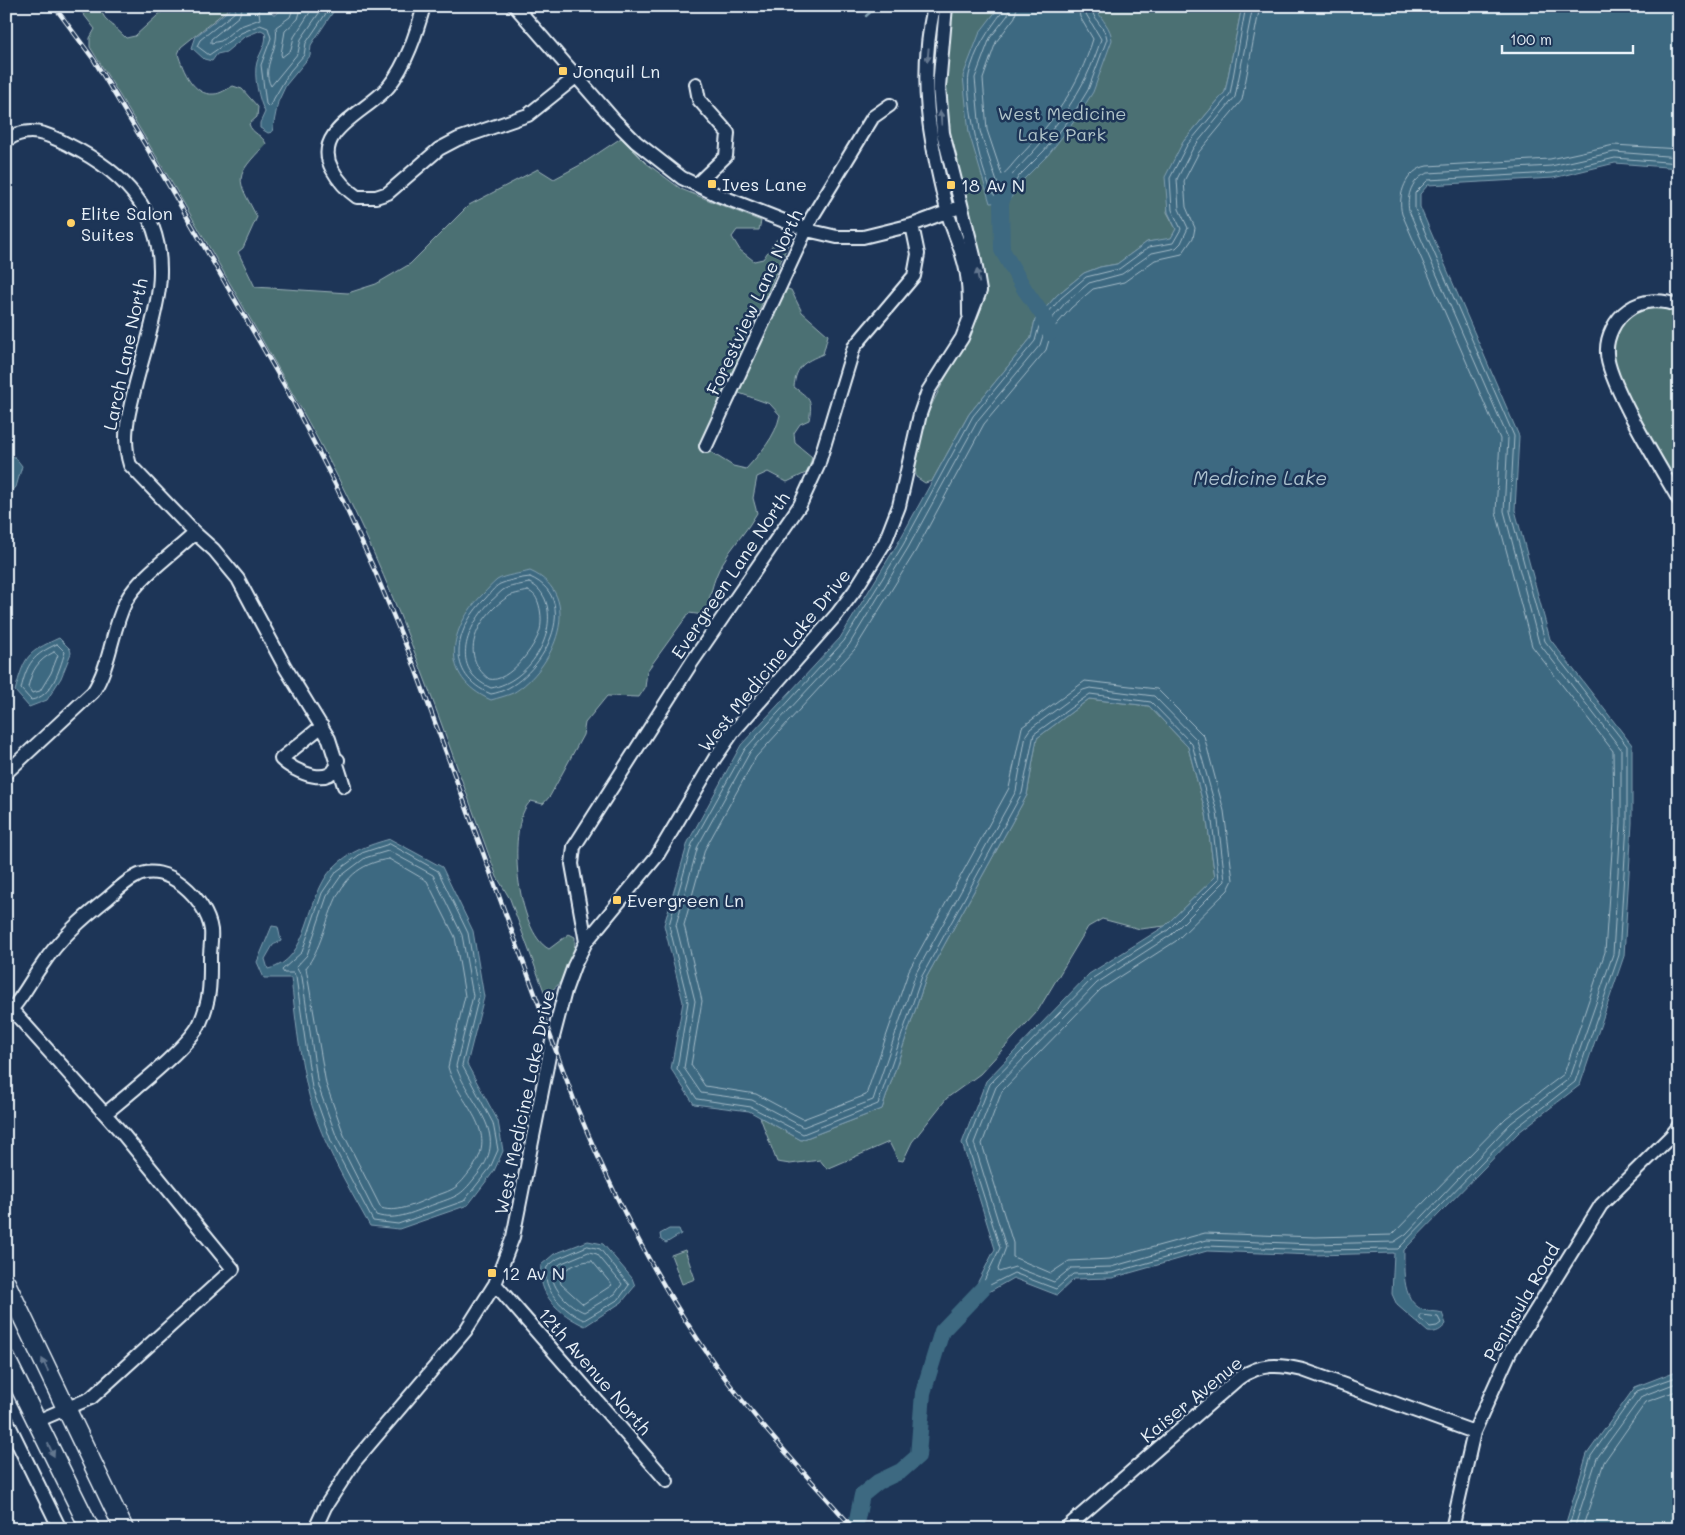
<svg xmlns="http://www.w3.org/2000/svg" width="1685" height="1535" font-family="Mali,sans-serif">
	<style>
		.green { fill: #4b7073; stroke: #9ab0b6; fill-rule: evenodd }
		.water { fill: #3d6981; stroke: #819fb1 }
		.lines { fill: none; stroke-linecap: round; stroke-linejoin: round }
		.shore { stroke: #a4bbc8; stroke-width: 1 }
		.stream { stroke: #819fb1; stroke-width: 2.5 }
		.river { stroke: #3d6981; stroke-width: 16 }
		.minor-casing { stroke: #e8f1f8; stroke-width: 16 }
		.highway-casing { stroke: #e8f1f8; stroke-width: 21 }
		.minor { stroke: #1d3557; stroke-width: 12 }
		.highway { stroke: #1d3557; stroke-width: 18 }
		.rail-casing { stroke: #e8f1f8; stroke-width: 4.5 }
		.rail { stroke: #1d3557; stroke-width: 2.5; stroke-dasharray: 8; stroke-linecap: butt }
		.oneway { fill: #64778f }
		.poi-dot { fill: #ffd166; stroke: #1d3557; stroke-width: 2 }
		.labels { text-anchor: middle; dominant-baseline: central; stroke-width: 5; stroke-linejoin: round; paint-order: stroke }
		.poi-label { font-size: 18px; fill: #e8f1f8; stroke: #1d3557; text-anchor: start }
		.park-label { font-size: 18px; fill: #b1c4c9; stroke: #1d3557 }
		.street-label { font-size: 18px; fill: #e8f1f8; stroke: #1d3557 }
		.water-label { font-size: 19px; font-style: italic; fill: #acc1ce; stroke: #1d3557 }
	</style>
	<rect width="100%" height="100%" fill="#1d3557"/>
	<filter id="ink" filterUnits="userSpaceOnUse"><feTurbulence type="fractalNoise" baseFrequency=".02" numOctaves="2"/><feDisplacementMap in="SourceGraphic" scale="10" xChannelSelector="R" yChannelSelector="G"/><feConvolveMatrix kernelMatrix="1 2 1 2 8 2 1 2 1" color-interpolation-filters="sRGB"/></filter>
	<g filter="url(#ink)">
		<path class="green" d="M77,6H98L105,18L126,38L135,36L168,6H232L181,47L178,54C183,70 193,96 214,94C220,94 227,89 233,86L242,89L258,107L257,117L249,124C252,134 263,135 266,144C233,178 236,177 257,217L243,248L238,252L255,287L348,293L376,284L410,264L469,205L538,169L554,179L582,164L621,138L646,163L681,189L761,221L759,230H737L732,237L740,250L754,261L763,259L776,240L781,239L788,244L767,294L744,340L756,346L783,288L791,290L802,312L828,335L823,354C804,362 796,366 794,387C810,399 813,400 809,420L800,424L794,433L795,443L812,457L808,472L787,482L768,472L757,477L753,498L757,513C747,531 732,546 722,564C712,580 711,598 704,615L689,613L647,671L645,688L639,697L607,696L585,723L583,735L550,796L543,804L531,801C505,823 517,933 549,949L569,934L575,937C576,956 564,987 545,994L510,899L497,877C451,753 410,627 353,508C325,449 292,393 260,336C205,239 149,142 90,47V38L95,29ZM739,393L770,404L780,415C775,438 761,452 746,469L733,466L709,451Z
			M947,6H1242L1225,92L1183,142L1167,212L1176,229L1171,239L1147,242L1117,264L1100,267L1084,273L1057,295L1035,320L1031,338L969,414L932,481L925,483L916,477C907,423 965,355 983,304L943,133Z
			M1672,303L1679,306V500L1607,353L1628,309Z
			M1089,699L1149,706L1188,747L1206,814L1215,877L1165,926L1140,929L1102,919L1088,927L1037,1012L980,1074L947,1098L912,1142L903,1161L898,1160L889,1142L827,1169L820,1160L790,1164L777,1162L760,1117L801,1140L882,1109L926,978L1027,795L1037,738Z
			M685,1250L695,1279L682,1284L671,1255Z"/>
		<path class="water" d="M234,6H269L273,14H277L284,6H337L311,45L310,56L286,85L278,102L272,132L268,133L260,128V123L265,112C259,101 253,75 257,62C260,52 268,43 265,32L261,30L244,37L226,52L217,54L212,61L204,59L192,48L196,36Z
			M1000,6H1098L1096,9C1102,20 1111,28 1112,40L1093,92L1076,119L1048,155L1023,180L1008,202L990,203L969,133L963,76L980,32Z
			M1242,6H1679V168L1615,163L1553,178L1428,185L1420,194V207L1519,436L1515,510L1550,639L1632,745V823L1624,956L1580,1085L1519,1132L1404,1250C1404,1270 1401,1305 1427,1311C1432,1312 1437,1311 1442,1313L1446,1324C1441,1330 1437,1333 1428,1332L1397,1305L1392,1294L1394,1253L1315,1255L1207,1251L1112,1278L1074,1279L1057,1295L1013,1278L966,1305L995,1249L962,1143L986,1081L1089,974L1165,926L1215,877L1206,814L1188,747L1149,706L1089,699L1037,738L1027,795L926,978L882,1109L801,1140L749,1111L694,1104L671,1069L683,1002L664,925L688,842L741,745L840,638L898,543L969,414L1031,338L1035,320L1057,295L1084,273L1100,267L1117,264L1147,242L1171,238L1176,229L1168,212L1165,177L1183,142L1225,92Z
			M6,455L15,457L22,466L16,487L6,498Z
			M530,571C586,595 554,669 513,693C506,696 498,698 491,700C438,677 449,628 483,594C487,590 492,584 497,580C505,575 520,574 530,571Z
			M59,638L70,649L71,653L61,678L47,700L29,707L15,691C25,656 26,653 59,638Z
			M390,839L442,867L473,931L484,997L467,1064L498,1121L503,1151L494,1171L468,1205L399,1229L370,1226C346,1183 318,1136 307,1087C299,1052 295,1014 291,978H264L257,962L272,926L278,927L281,941L273,945L265,959L268,969C311,961 305,896 333,868C349,851 369,845 390,839Z
			M669,1229H679L681,1234L666,1243L661,1240L660,1234Z
			M588,1241L603,1244L632,1278L635,1286L622,1302L585,1326C559,1314 537,1295 541,1265L554,1254Z
			M1679,1370V1529H1564L1587,1454L1635,1387Z"/>
		<g class="lines">
			<path class="shore" d="M236,6L235,12L200,40L197,46L209,55L241,33L260,25L268,28L271,38L261,65L266,104L269,107L290,71L304,55L306,43L331,6
				M243,6L239,16L211,39V43L221,41L238,27L260,19L258,6
				M294,6L290,17L276,27C280,49 260,67 271,86L298,53L301,39L324,6
				M302,6L298,19L285,31L281,54L282,57L291,50L294,37L314,6
				M1003,6V11C988,31 974,51 969,75C965,95 982,184 996,197L1006,196L1019,176L1044,151L1072,116L1088,90L1107,39C1106,27 1091,20 1092,6
				M1010,6L1008,15L990,38L975,78L980,131L1000,191C1007,187 1010,177 1016,170C1054,131 1085,92 1101,39L1086,14L1085,6
				M1017,6L1015,17L996,42L983,79L987,130L1002,175C1008,171 1013,163 1018,158C1052,124 1079,86 1093,39L1080,17L1078,6
				M1246,6L1230,94L1187,145L1170,178L1172,210L1181,229L1173,243L1149,247L1119,269L1086,277L1061,298L1040,322L1035,341L973,416L903,545L844,641L745,749L692,844L669,925L688,1002L677,1069L697,1099L751,1107L803,1134L878,1104L922,976L1022,793L1034,734L1090,694L1151,702L1192,744L1211,813L1219,879L1168,930L1093,978L990,1084L967,1143L1000,1248L982,1285L984,1288L1014,1273L1056,1289L1073,1274L1112,1273L1207,1246L1315,1250L1398,1249L1516,1128L1575,1082L1619,955L1627,823V746L1545,641L1510,511L1514,436L1415,209V193L1428,180L1552,173L1615,158L1679,163
				M1253,6L1235,97L1193,148L1177,179L1179,209L1188,228L1181,243L1176,248L1152,253L1122,274L1089,283L1065,303L1046,326L1040,345L978,420L908,548L849,645L750,752L698,846L676,925L695,1001L684,1068L701,1093L752,1100L803,1127L873,1100L916,973L1016,791L1026,735L1030,729L1083,690L1090,688L1154,696L1197,740L1217,812L1225,881L1171,935L1097,983L996,1087L974,1143L1006,1247L998,1269L999,1272L1015,1267L1054,1282L1071,1268L1111,1267L1206,1240L1315,1244L1394,1242L1406,1234L1511,1123L1570,1078L1613,954L1621,823V749L1539,643L1504,511L1508,438L1409,211C1406,196 1412,178 1428,173L1551,166L1614,152L1679,157
				M1260,6L1242,100L1199,152L1184,181L1186,207L1195,228L1193,238L1182,254L1155,260L1124,282L1093,289L1071,308L1052,330L1046,350L984,424L915,552L855,649L756,757L705,849L684,925L702,1001L691,1065L705,1086L756,1094L803,1119L866,1095L909,970L1009,788L1022,727L1085,681L1157,689L1204,736L1224,811L1233,880L1228,890L1176,941L1101,989L1002,1091L982,1144L1013,1243V1257L1051,1273L1069,1261L1110,1259L1205,1233L1315,1237L1392,1235L1506,1118L1564,1074L1605,952L1614,822L1613,751L1532,646L1496,512L1500,439L1402,214C1397,195 1406,170 1427,166L1550,159L1614,145L1679,149
				M530,577C587,601 537,687 491,694C445,675 454,630 484,600C489,595 494,587 500,584C509,580 521,578 530,577Z
				M529,583C537,586 541,591 545,599C559,634 528,682 491,688C448,669 467,626 491,601C495,598 499,593 503,590C509,586 521,585 529,583Z
				M528,591C534,593 536,597 538,602C541,610 542,621 540,630C536,646 508,684 489,679C457,654 479,617 506,598C511,594 521,593 528,591Z
				M57,644L65,652C59,671 52,697 31,700L21,689C27,663 33,655 57,644Z
				M54,652L58,655L51,673L40,691L32,693L28,687C32,670 38,660 54,652Z
				M390,844L438,871L468,933L479,996L462,1065L493,1123L498,1150L490,1168L464,1201L398,1224L373,1221L331,1141L312,1088L296,977L293,973H284L282,970L302,952L322,893L337,871L362,853Z
				M389,851L433,875L462,935L473,996L456,1066C469,1105 511,1132 478,1174C461,1195 461,1195 435,1204C416,1211 396,1222 376,1215L337,1138L318,1086L302,977L296,967L307,955L327,896L341,876L365,858Z
				M389,859L427,881L455,937L465,996L448,1067C458,1104 502,1131 471,1170C458,1187 456,1189 435,1196C419,1202 399,1214 381,1208L344,1135L326,1084L306,968C335,929 325,868 389,859Z
				M588,1246L600,1249L629,1285L619,1299L584,1320C565,1312 540,1289 547,1267L557,1259Z
				M589,1252L597,1254L622,1284L615,1294L584,1312C569,1306 551,1288 552,1272L560,1264Z
				M592,1261L612,1285L583,1304L561,1284L559,1275C566,1268 582,1260 592,1261Z
				M1421,1315L1438,1317L1441,1323L1437,1326L1430,1327L1420,1319Z
				M1568,1529L1591,1456L1637,1391L1679,1376
				M1574,1529L1597,1458L1642,1396L1679,1382
				M1582,1529L1604,1462L1646,1402L1679,1390"/>
			<path class="stream" d="M866,16L877,6"/>
			<path class="river" d="M1007,181L1001,204L1002,250L1025,290L1042,314L1050,333
				M855,1529L862,1495L878,1482L901,1471L918,1456L923,1393L942,1331L983,1288"/>
			<defs>
				<path id="minor" d="M424,6C416,34 407,63 389,86C369,111 311,131 332,169C338,180 347,190 357,197H376L388,193L439,149L458,139L528,115L577,76
					M515,6L615,121L636,142L682,178L718,195L807,230L837,237H863L912,225L960,207
					M934,6C918,81 929,138 947,210C951,227 959,242 963,258C969,276 969,296 969,315
					M696,84L699,100L728,133L726,156L697,184
					M6,141C27,124 48,134 69,145C128,174 167,218 159,288C155,320 144,352 136,383C129,412 121,436 130,465L195,533L214,550L238,579L285,667L329,739L344,786
					M1679,306C1662,299 1643,299 1628,310C1615,319 1606,337 1607,353C1607,382 1662,470 1679,500
					M706,446L812,217L873,117L890,105
					M322,726L281,759C294,772 334,790 338,760
					M6,773L93,692C111,664 111,631 126,601C139,577 174,553 195,533
					M586,942L572,864L574,847L692,662L800,505L818,466L854,347L914,276L918,254L912,225
					M12,1010L122,1133L233,1269L91,1398L37,1421
					M7,1014C21,1001 30,981 42,965C60,938 83,918 108,898C116,891 125,882 135,877C166,859 207,900 211,930C212,939 210,948 210,957C210,982 211,998 200,1023C190,1046 126,1096 105,1114
					M495,1284L667,1481
					M6,1419L60,1529
					M315,1529L325,1507L355,1461L466,1330L495,1284L513,1237L552,1041L565,991L574,966L586,942L657,856L715,758L733,732L837,614L855,590L885,542L899,506L920,414L928,391L962,338L980,291L974,256L943,133L939,87L946,6
					M1065,1529L1239,1378C1261,1363 1279,1364 1303,1370L1474,1432
					M1452,1529L1474,1432L1510,1352L1601,1205L1671,1136L1679,1126"/>
				<path id="highway" d="M6,1283L124,1529
					M6,1359L90,1529"/>
			</defs>
			<use href="#minor" class="minor-casing"/>
			<use href="#highway" class="highway-casing"/>
			<use href="#minor" class="minor"/>
			<use href="#highway" class="highway"/>
			<defs>
				<path id="rail" d="M54,6L94,60L150,153L286,388L336,486L373,567L412,660L577,1108C615,1200 659,1287 717,1367C758,1424 807,1476 854,1529"/>
			</defs>
			<use href="#rail" class="rail-casing"/>
			<use href="#rail" class="rail"/>
		</g>
		<defs><path id="oneway-solid" d="M-6-.8H1V-3.2L6.5 0L1 3.2V.8H-6Z" transform="scale(1.25)"/></defs>
		<g class="oneway">
			<use href="#oneway-solid" transform="translate(928 55) rotate(95)"/>
			<use href="#oneway-solid" transform="translate(941 118) rotate(-95)"/>
			<use href="#oneway-solid" transform="translate(978 276) rotate(-100)"/>
			<use href="#oneway-solid" transform="translate(45 1365) rotate(-116)"/>
			<use href="#oneway-solid" transform="translate(51 1450) rotate(64)"/>
		</g>
	</g>
	<g class="poi-dot">
		<rect x="558" y="66" width="10" height="10" rx="2.5"/>
		<rect x="707" y="179" width="10" height="10" rx="2.5"/>
		<rect x="946" y="180" width="10" height="10" rx="2.5"/>
		<circle cx="71" cy="223" r="5"/>
		<rect x="612" y="895" width="10" height="10" rx="2.5"/>
		<rect x="487" y="1268" width="10" height="10" rx="2.5"/>
	</g>
	<g class="labels">
		<g class="poi-label">
			<text x="573" y="71">Jonquil Ln</text>
			<text x="722" y="184">Ives Lane</text>
			<text x="961" y="185">18 Av N</text>
			<text x="81" y="213">Elite Salon<tspan x="81" dy="21">Suites</tspan></text>
			<text x="627" y="900">Evergreen Ln</text>
			<text x="502" y="1273">12 Av N</text>
		</g>
		<g class="park-label">
			<text x="1062" y="113">West Medicine<tspan x="1062" dy="21">Lake Park</tspan></text>
		</g>
		<g class="street-label">
			<text transform="translate(754 302) rotate(-65)">Forestview Lane North</text>
			<text transform="translate(125 354) rotate(-78)">Larch Lane North</text>
			<text transform="translate(730 575) rotate(-56)">Evergreen Lane North</text>
			<text transform="translate(774 660) rotate(-51)">West Medicine Lake Drive</text>
			<text transform="translate(524 1102) rotate(-78)">West Medicine Lake Drive</text>
			<text transform="translate(1521 1302) rotate(-60)">Peninsula Road</text>
			<text transform="translate(595 1371) rotate(49)">12th Avenue North</text>
			<text transform="translate(1191 1399) rotate(-39)">Kaiser Avenue</text>
		</g>
		<g class="water-label">
			<text x="1260" y="477">Medicine Lake</text>
		</g>
	</g>
	<rect width="1685" height="1535" fill="none" stroke="#1d3557" stroke-width="25"/>
	<rect x="12" y="12" width="1660" height="1510" fill="none" stroke="#e8f1f8" stroke-width="2" filter="url(#ink)"/>
	<path d="M1502 45v8h131v-8" fill="none" stroke="#e8f1f8" stroke-width="2.5"/>
	<text x="1510" y="45" font-size="15" fill="#e8f1f8" stroke="#1d3557" stroke-width="4" paint-order="stroke">100 m</text>
</svg>
